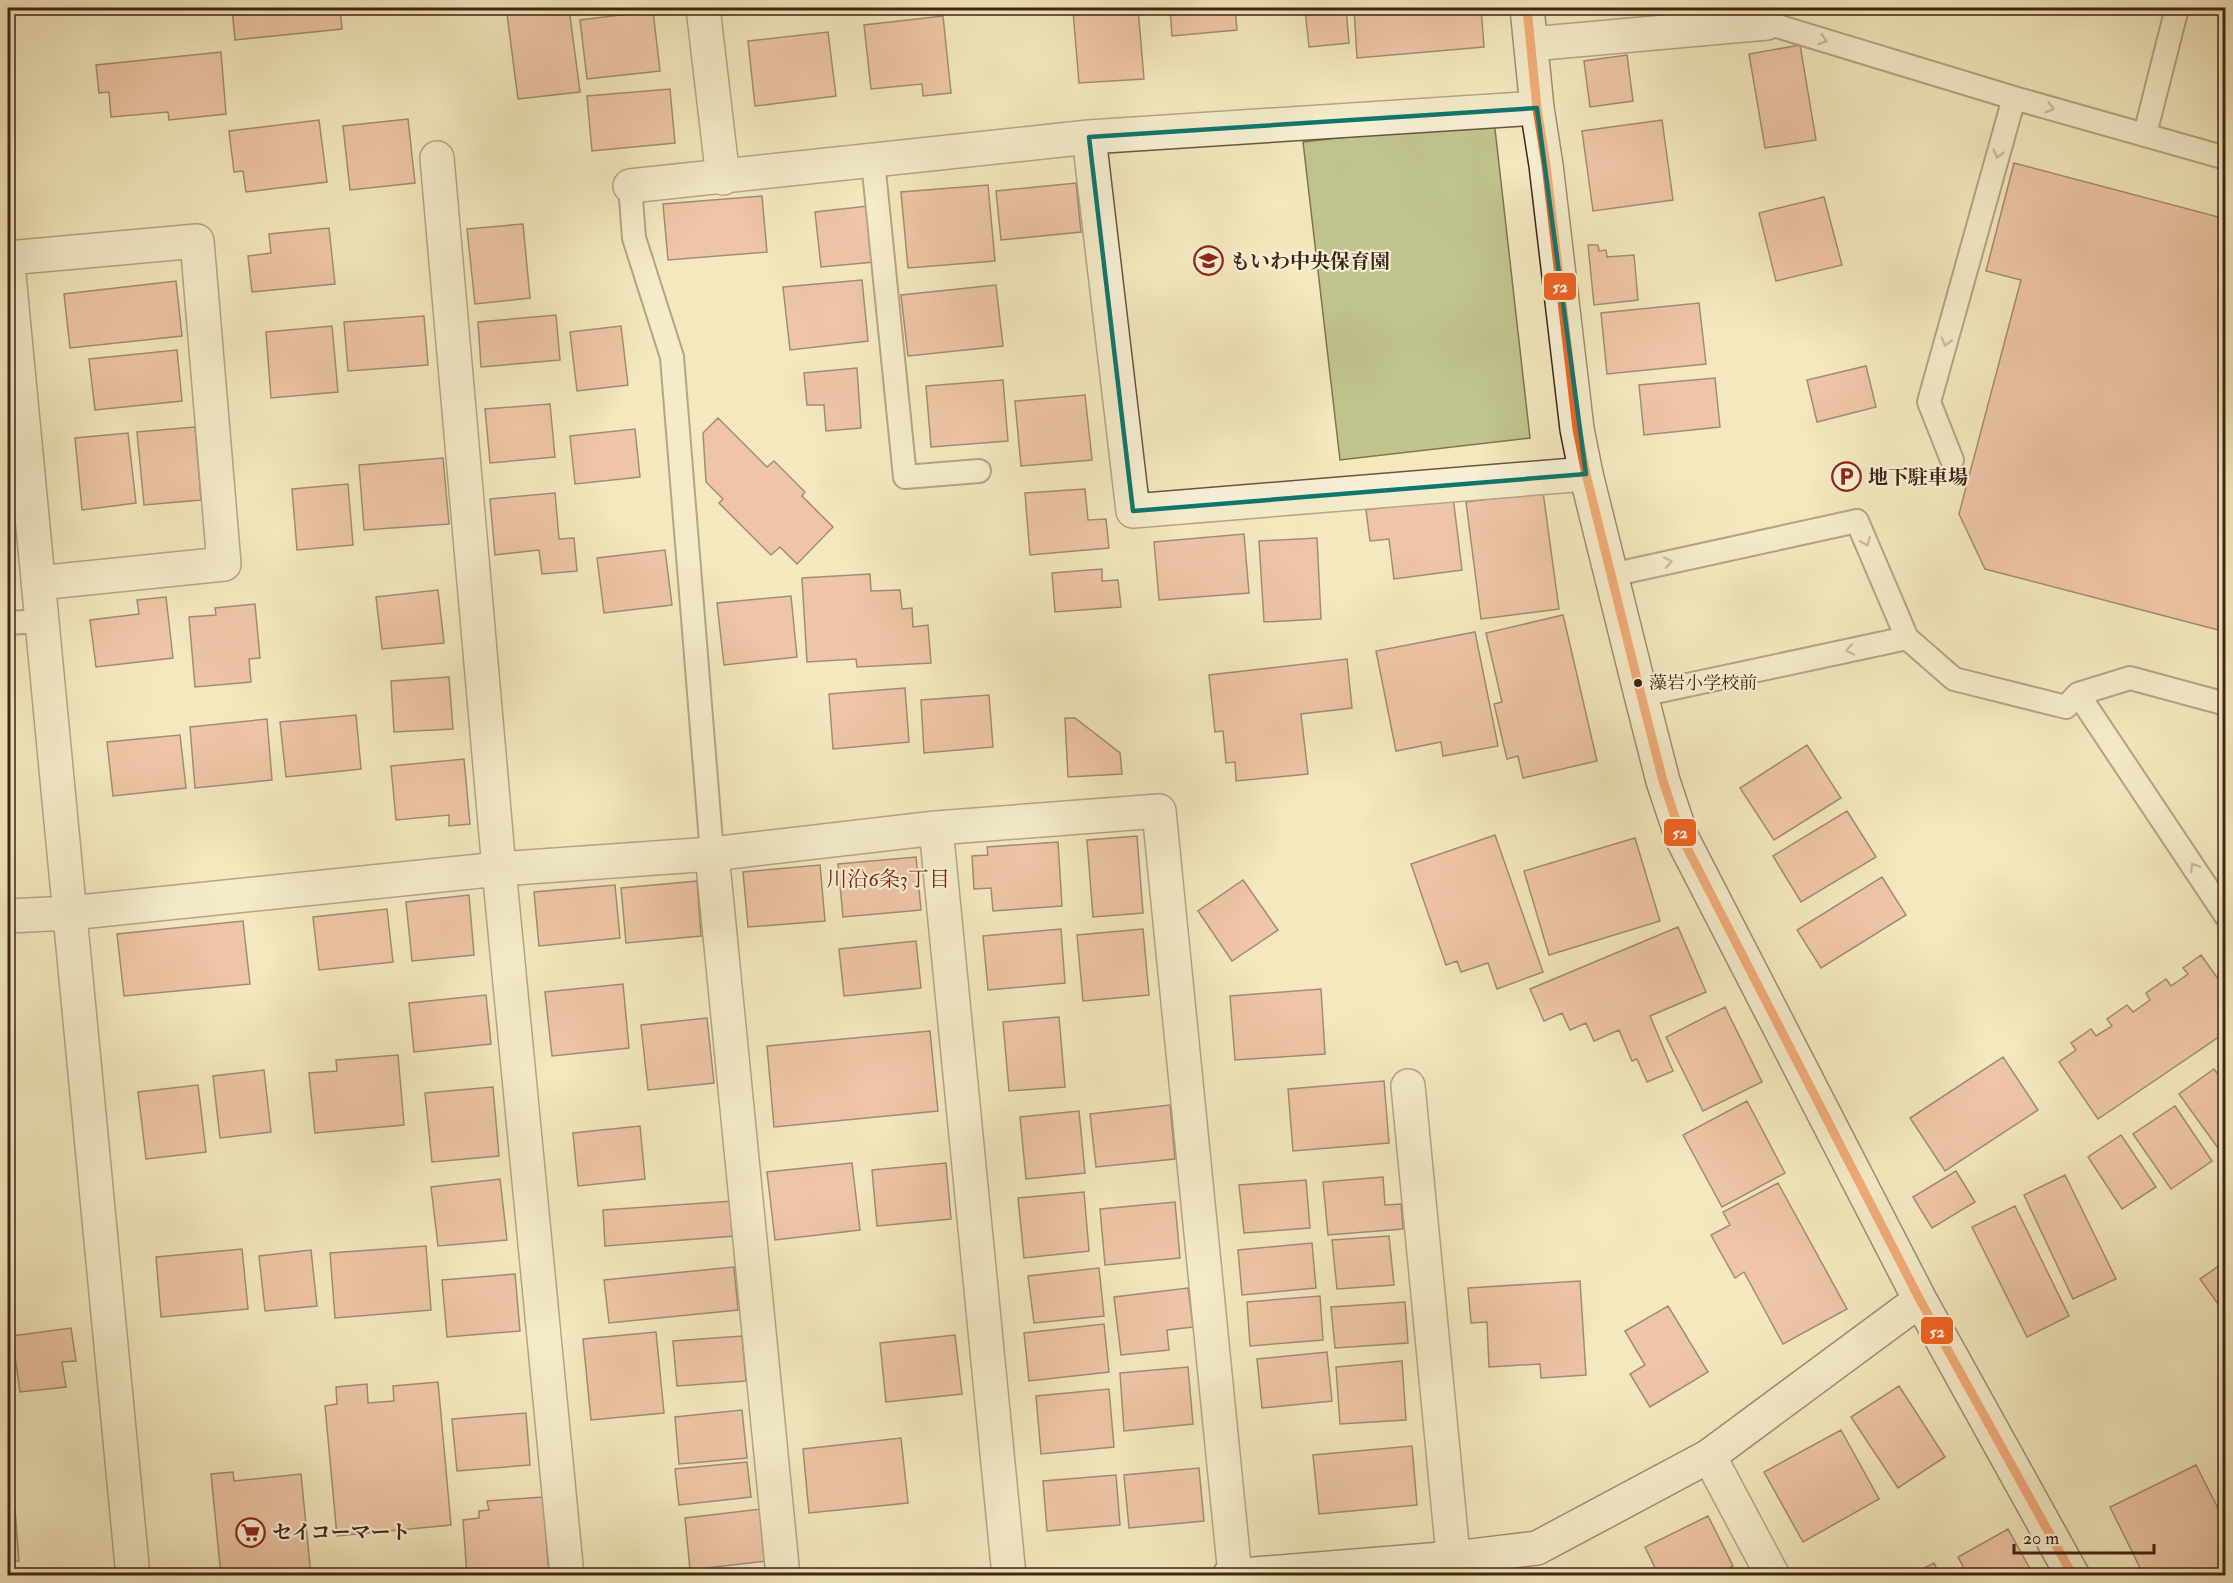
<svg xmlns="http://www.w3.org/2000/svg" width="2233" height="1583" font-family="'IM FELL Double Pica','Noto Serif JP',serif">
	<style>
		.green { fill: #c1c48d; stroke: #807451; stroke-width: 1.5 }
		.building { fill: #e89e8c; stroke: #3f2315; stroke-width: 1.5 }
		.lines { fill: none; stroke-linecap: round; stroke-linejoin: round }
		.lane-casing { stroke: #6c543f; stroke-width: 26 }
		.street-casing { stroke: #6c543f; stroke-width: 36 }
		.secondary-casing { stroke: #3f2315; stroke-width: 36 }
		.lane { stroke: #f7f0d5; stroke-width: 22 }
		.street { stroke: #f7f0d5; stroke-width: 33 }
		.secondary { stroke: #f7f0d5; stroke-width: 33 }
		.bus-1-casing { stroke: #f7f0d5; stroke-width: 14 }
		.bus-1 { stroke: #f26522; stroke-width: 9 }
		.oneway { stroke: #9b8a75 }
		.marked { fill: none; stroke: #0f766e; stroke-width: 4.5; stroke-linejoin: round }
		.bus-dot { fill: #3f2315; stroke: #f7f0d5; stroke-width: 2 }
		.labels { text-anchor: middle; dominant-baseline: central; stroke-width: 4.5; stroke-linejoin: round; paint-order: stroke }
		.bus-label { font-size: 18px; fill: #3f2315; stroke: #f7f0d5; text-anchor: start }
		.poi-label { font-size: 20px; font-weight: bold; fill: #3f2315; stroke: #f7f0d5; text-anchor: start }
		.neighbourhood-label { font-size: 21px; fill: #7a1f14; stroke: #f7f0d5 }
		.line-badge { stroke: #f7f0d5; stroke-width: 2 }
		.badge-label { font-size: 16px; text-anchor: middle; font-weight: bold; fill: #fff }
	</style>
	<rect width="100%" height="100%" fill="#f3e8be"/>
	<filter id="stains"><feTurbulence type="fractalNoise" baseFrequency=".00333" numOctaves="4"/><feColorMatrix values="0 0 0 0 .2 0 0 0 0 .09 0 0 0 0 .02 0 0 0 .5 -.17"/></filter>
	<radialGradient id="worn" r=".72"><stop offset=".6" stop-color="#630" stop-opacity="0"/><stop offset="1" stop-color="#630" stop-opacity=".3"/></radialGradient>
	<path class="green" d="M1494,120L1530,438L1340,460L1303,142Z"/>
	<path class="building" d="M232,8H340L342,29L235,40Z
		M559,8H569L580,92L518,99L507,14Z
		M1122,8H1138L1144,79L1079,83L1073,11Z
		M1170,8H1235L1237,30L1172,36Z
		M1315,8H1346L1349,43L1309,47L1305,9Z
		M1354,8H1481L1484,47L1357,58Z
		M653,11L660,71L587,79L580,20Z
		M943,16L951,93L923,96L922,84L871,89L864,25Z
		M828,32L836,96L755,106L748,41Z
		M1800,45L1816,140L1765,148L1749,54Z
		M221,52L226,114L169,120L168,112L111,117L109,92L99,93L96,65Z
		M1627,55L1633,101L1590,107L1584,61Z
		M670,89L675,143L592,151L587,96Z
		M408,119L415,183L350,190L343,126Z
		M319,120L327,182L246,192L243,171L234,172L229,131Z
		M1662,120L1673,200L1593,211L1582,131Z
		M2014,163L2226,219V632L1985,569L1959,514L2021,280L1986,271Z
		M1076,183L1081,232L1001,240L996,191Z
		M988,185L995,261L908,268L901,192Z
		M762,196L767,252L668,260L663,204Z
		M1824,197L1842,265L1776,281L1759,213Z
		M868,206L874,262L821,267L815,212Z
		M523,224L530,298L475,304L467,229Z
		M329,228L335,284L252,292L248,256L271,253L269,234Z
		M1588,245H1598L1599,251L1606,250L1607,257L1634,255L1638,300L1594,305Z
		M862,280L868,341L790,350L783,287Z
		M176,281L182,336L70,348L64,294Z
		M996,285L1003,346L908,356L901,295Z
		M1699,303L1706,364L1607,374L1601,313Z
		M556,315L560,360L481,367L478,322Z
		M424,316L428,365L348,371L344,322Z
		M332,326L338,392L271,398L266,332Z
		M621,326L628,385L577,391L570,332Z
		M177,350L182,401L95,410L89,359Z
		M1866,366L1876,407L1817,422L1807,380Z
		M857,368L861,428L826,431L824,405H807L804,373Z
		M1715,378L1720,427L1644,435L1639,385Z
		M1003,380L1008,441L931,447L926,386Z
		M1085,395L1092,460L1021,466L1015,401Z
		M550,404L555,457L490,463L485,409Z
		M718,418L767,467L774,461L805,492L802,496L833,527L797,564L780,547L771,555L719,503L723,499L706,482L703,433Z
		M195,427L201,500L144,505L137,432Z
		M635,429L640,477L575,484L570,436Z
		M128,433L136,503L82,510L75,438Z
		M443,458L449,524L364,530L359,465Z
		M348,484L353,545L297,550L292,489Z
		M1085,489L1088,520L1106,519L1109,548L1030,555L1025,493Z
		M1543,492L1559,609L1481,619L1466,502Z
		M555,493L559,539L574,538L577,571L542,574L539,550L495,555L490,499Z
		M1453,497L1462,570L1394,579L1389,539L1370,541L1366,510Z
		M1244,534L1249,593L1159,600L1154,542Z
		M1317,538L1321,619L1264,622L1259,541Z
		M665,550L672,605L604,613L597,558Z
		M1102,569V581L1118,580L1121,607L1055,612L1052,573Z
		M870,574L871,591L900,590L902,609L912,608L913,627L928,625L931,663L857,667L856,659L807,662L802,578Z
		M438,590L444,643L382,649L376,597Z
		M791,596L797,657L724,665L717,603Z
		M166,597L173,658L96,667L90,620L139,614L137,600Z
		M255,604L260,658L249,659L251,682L195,687L189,617L216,615L215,608Z
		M1563,615L1597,761L1523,778L1518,756L1507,759L1494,704L1502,702L1486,633Z
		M1475,632L1498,746L1443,756L1441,742L1396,751L1376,651Z
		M1347,659L1352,708L1301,714L1308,774L1236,781L1235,762L1226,763L1223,731L1215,732L1209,675Z
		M449,677L453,729L394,732L391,681Z
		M905,688L909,742L833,749L829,694Z
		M989,695L993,747L924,753L921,700Z
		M356,715L361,769L286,777L280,722Z
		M1065,718H1075L1120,753L1122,774L1068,777Z
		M267,719L272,780L195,788L190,727Z
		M180,735L186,788L113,796L107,742Z
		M1807,745L1841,798L1774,840L1740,788Z
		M464,759L470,824L449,826V815L396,820L391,766Z
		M1847,811L1876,857L1801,902L1773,856Z
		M1495,835L1543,972L1497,989L1488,963L1461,972L1457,961L1446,965L1411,864Z
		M1137,836L1143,913L1093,917L1087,840Z
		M1635,838L1660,921L1549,955L1524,871Z
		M1058,842L1062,906L993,911L991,888L974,889L972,856L988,855L987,847Z
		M916,857L921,910L843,917L838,864Z
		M820,865L825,921L748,927L743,872Z
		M1882,877L1906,915L1821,968L1797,930Z
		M1243,880L1278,930L1232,961L1198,911Z
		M697,881L701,936L626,943L621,888Z
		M615,885L620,938L539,946L534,892Z
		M469,895L474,955L412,961L406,902Z
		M387,909L393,962L319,970L313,917Z
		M243,921L250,984L124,996L117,934Z
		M1678,927L1706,992L1650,1016L1673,1071L1647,1082L1637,1059L1632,1061L1619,1030L1594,1041L1586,1023L1570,1030L1562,1013L1544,1021L1530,989Z
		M1061,929L1065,983L988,990L983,936Z
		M1143,929L1149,995L1083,1001L1077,935Z
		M916,941L921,988L844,996L839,949Z
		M2201,955L2226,990V1032L2098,1119L2059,1062L2076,1050L2071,1043L2091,1029L2096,1036L2112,1026L2107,1019L2127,1005L2133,1012L2150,1000L2146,993L2166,979L2171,986L2188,974L2183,968Z
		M623,984L629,1048L552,1056L545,992Z
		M1321,989L1325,1054L1235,1060L1230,996Z
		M486,995L491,1044L414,1052L409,1003Z
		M1725,1007L1762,1082L1703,1111L1666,1037Z
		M1059,1017L1065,1087L1009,1091L1003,1022Z
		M707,1018L714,1083L648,1090L641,1025Z
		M930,1031L938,1111L774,1127L767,1046Z
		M398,1055L404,1125L315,1133L309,1073L337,1071L336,1060Z
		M2003,1057L2038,1110L1945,1171L1910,1118Z
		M2214,1069L2226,1085V1153L2223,1155L2179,1094Z
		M264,1070L271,1132L220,1138L213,1076Z
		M1384,1081L1389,1143L1293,1151L1288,1089Z
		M198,1085L206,1152L146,1159L138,1092Z
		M493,1087L499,1156L432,1162L425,1093Z
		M1747,1101L1785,1173L1722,1207L1683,1135Z
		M1170,1105L1175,1159L1096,1167L1090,1114Z
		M2175,1106L2212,1161L2171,1189L2133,1134Z
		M1079,1111L1085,1173L1026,1179L1020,1117Z
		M640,1126L645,1179L578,1186L573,1133Z
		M2121,1135L2156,1187L2122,1209L2088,1157Z
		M852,1163L860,1230L775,1240L767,1172Z
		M946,1163L951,1219L877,1226L872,1170Z
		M1956,1171L1975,1202L1932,1228L1913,1197Z
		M2065,1175L2116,1279L2073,1299L2024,1195Z
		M1383,1177L1385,1205L1401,1204L1403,1229L1328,1235L1323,1182Z
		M500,1179L507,1240L438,1246L431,1187Z
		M1306,1180L1310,1228L1244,1233L1239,1185Z
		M1778,1183L1847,1309L1783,1344L1744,1272L1735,1278L1711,1235L1730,1225L1723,1212Z
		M1084,1192L1089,1251L1024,1258L1018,1198Z
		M733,1201L735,1236L605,1246L603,1210Z
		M1175,1202L1180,1258L1105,1265L1100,1209Z
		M2015,1206L2069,1316L2027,1337L1972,1227Z
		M1389,1236L1394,1285L1337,1289L1332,1240Z
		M1312,1243L1316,1288L1242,1295L1238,1250Z
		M426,1246L431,1310L335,1318L330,1253Z
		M242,1249L248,1309L161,1317L156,1257Z
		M311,1250L317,1306L265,1311L259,1256Z
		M2226,1261V1315L2200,1279Z
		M734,1267L738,1310L609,1323L604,1280Z
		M1099,1268L1104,1316L1034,1323L1028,1276Z
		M515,1274L520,1331L447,1337L442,1280Z
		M1580,1281L1586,1375L1541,1378L1540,1364L1489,1367L1487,1322L1471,1323L1468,1288Z
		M1188,1288L1193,1327L1167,1330L1169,1350L1121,1355L1114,1297Z
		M1320,1296L1323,1340L1250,1346L1247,1302Z
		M1405,1302L1408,1343L1335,1348L1331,1307Z
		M1668,1306L1708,1372L1650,1407L1630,1374L1645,1365L1625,1331Z
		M1104,1324L1109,1372L1029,1381L1024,1333Z
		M71,1328L76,1361L62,1362L66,1387L20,1392L12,1336Z
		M656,1332L664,1413L591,1420L583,1339Z
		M955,1335L962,1394L886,1402L880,1343Z
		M742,1336L746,1381L677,1386L673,1341Z
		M1327,1352L1332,1401L1262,1408L1257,1359Z
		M1402,1361L1406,1420L1340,1424L1336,1367Z
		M1188,1367L1193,1424L1124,1431L1120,1373Z
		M438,1382L451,1525L337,1536L325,1406L337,1404L336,1387L367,1384L368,1403L394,1401L393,1386Z
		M1899,1386L1945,1457L1898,1488L1851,1417Z
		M1109,1389L1114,1447L1041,1454L1036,1396Z
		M742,1410L747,1458L679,1464L675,1417Z
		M526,1413L530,1465L457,1471L452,1419Z
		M1841,1430L1879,1499L1803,1542L1764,1472Z
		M901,1438L908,1503L809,1513L803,1449Z
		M1412,1446L1417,1505L1319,1514L1313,1455Z
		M747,1462L751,1497L679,1505L675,1469Z
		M2196,1465L2226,1524V1576H2144L2110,1507Z
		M1199,1468L1204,1521L1129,1528L1124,1475Z
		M233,1472L234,1481L301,1474L311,1576H221L211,1474Z
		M1116,1475L1120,1525L1047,1531L1043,1481Z
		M543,1497L549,1574L467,1576L463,1520L479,1518V1511L489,1510L487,1501Z
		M761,1509L767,1561L690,1570L685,1518Z
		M8,1510H15L19,1561L8,1562Z
		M1708,1516L1733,1566L1714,1576H1659L1645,1547Z
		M2008,1529L2034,1576H1968L1958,1557Z
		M1934,1563L1940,1576H1909Z"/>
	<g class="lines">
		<defs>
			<path id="lane" d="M1767,23L2014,98L2226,158
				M2145,134L2177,8
				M873,161L905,477L979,471
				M630,186L634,238L672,357L712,854
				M1952,460L1929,402L2014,98
				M1611,575L1857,521L1907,638L1954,679L2066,707L2078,694L2130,678L2226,704
				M8,623L42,621
				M2078,694L2226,916
				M1641,695L1907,638"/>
			<path id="street" d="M703,8L723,178
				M1531,44L1767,23L1763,8
				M1089,137L1133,511L1586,474
				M437,158L499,869L567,1576
				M630,186L1089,137L1537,108
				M8,258L197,241L224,564L38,583
				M8,265L133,1576
				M936,828L1009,1576
				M712,854L783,1576
				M8,916L70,913L499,869L712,854L936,828L1159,811L1235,1575
				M1408,1086L1455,1576
				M1709,1456L1773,1576"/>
			<path id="secondary" d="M1527,8L1537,108L1546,165L1577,429L1586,474L1641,695L1663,781L1682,838L1920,1300L2073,1576
				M1229,1576L1454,1558L1537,1548L1709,1456L1920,1300"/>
		</defs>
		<use href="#lane" class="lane-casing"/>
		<use href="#street" class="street-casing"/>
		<use href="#secondary" class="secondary-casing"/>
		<use href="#lane" class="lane"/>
		<use href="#street" class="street"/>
		<use href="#secondary" class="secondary"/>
		<defs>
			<path id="bus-1" d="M1527,8L1537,108L1546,165L1577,429L1586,474L1641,695L1663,781L1682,838L1920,1300L2073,1576"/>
		</defs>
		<use href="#bus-1" class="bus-1-casing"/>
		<use href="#bus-1" class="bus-1"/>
	</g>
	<defs><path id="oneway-chevron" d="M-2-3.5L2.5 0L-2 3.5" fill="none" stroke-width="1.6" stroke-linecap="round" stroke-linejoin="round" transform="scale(1.5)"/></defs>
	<g class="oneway">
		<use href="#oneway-chevron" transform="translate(1823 40) rotate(17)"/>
		<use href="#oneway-chevron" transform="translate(2050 108) rotate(16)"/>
		<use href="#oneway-chevron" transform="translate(1998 154) rotate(106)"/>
		<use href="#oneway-chevron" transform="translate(1946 342) rotate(106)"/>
		<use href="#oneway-chevron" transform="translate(1866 542) rotate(67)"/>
		<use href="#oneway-chevron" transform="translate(1668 562) rotate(-12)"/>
		<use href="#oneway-chevron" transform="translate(1850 650) rotate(168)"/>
		<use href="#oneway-chevron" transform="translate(2194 867) rotate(-123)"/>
	</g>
	<path d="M0 0H2233V1583H0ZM1537,108L1586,474L1133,511L1089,137Z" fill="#f3e8be" fill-opacity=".55" fill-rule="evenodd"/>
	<path class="marked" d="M1537,108L1586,474L1133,511L1089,137Z"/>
	<defs>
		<symbol id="school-ring" viewBox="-11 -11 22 22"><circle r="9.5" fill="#f7f0d5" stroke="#8f2418" stroke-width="1.5"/><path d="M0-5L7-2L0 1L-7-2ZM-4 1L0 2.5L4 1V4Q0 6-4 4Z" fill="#8f2418"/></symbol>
		<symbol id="parking-ring" viewBox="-11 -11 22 22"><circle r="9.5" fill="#f7f0d5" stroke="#8f2418" stroke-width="1.5"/><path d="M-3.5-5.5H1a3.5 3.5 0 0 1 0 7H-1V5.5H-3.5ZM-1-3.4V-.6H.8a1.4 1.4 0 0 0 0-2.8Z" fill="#8f2418"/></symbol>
		<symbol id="supermarket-ring" viewBox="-11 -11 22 22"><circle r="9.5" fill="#f7f0d5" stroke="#8f2418" stroke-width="1.5"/><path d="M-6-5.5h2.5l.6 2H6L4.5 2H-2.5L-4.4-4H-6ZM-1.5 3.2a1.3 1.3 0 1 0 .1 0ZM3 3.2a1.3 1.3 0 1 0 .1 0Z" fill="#8f2418"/></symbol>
	</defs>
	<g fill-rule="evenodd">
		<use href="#school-ring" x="1192" y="244" width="33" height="33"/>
		<use href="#parking-ring" x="1830" y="460" width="33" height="33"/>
		<use href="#supermarket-ring" x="234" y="1516" width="33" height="33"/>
	</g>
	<circle class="bus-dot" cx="1638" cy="683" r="5"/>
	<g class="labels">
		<g class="bus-label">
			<text x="1649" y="683">藻岩小学校前</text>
		</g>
		<g class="poi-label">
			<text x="1230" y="261">もいわ中央保育園</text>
			<text x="1868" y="477">地下駐車場</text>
			<text x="272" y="1532">セイコーマート</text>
		</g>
		<g class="neighbourhood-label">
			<text x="888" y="879">川沿6条3丁目</text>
		</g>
	</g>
	<g class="line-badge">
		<rect x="1543" y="272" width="34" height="29" rx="6" fill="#f26522"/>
		<rect x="1663" y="818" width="34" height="29" rx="6" fill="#f26522"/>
		<rect x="1920" y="1316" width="34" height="29" rx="6" fill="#f26522"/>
	</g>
	<g class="badge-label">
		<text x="1560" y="292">52</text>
		<text x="1680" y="838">52</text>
		<text x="1937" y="1337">52</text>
	</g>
	<rect width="2233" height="1583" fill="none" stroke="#f3e8be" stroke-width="30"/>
	<rect x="9" y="9" width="2215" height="1565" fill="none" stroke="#3f2315" stroke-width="3"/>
	<rect x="15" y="15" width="2203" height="1553" fill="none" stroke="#3f2315" stroke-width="1.5"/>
	<path d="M2014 1544v9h140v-9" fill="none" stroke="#3f2315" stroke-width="3"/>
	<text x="2023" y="1544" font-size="18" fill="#3f2315" stroke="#f7f0d5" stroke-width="4.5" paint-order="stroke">20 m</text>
	<rect width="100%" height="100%" filter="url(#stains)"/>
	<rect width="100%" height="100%" fill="url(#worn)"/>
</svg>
